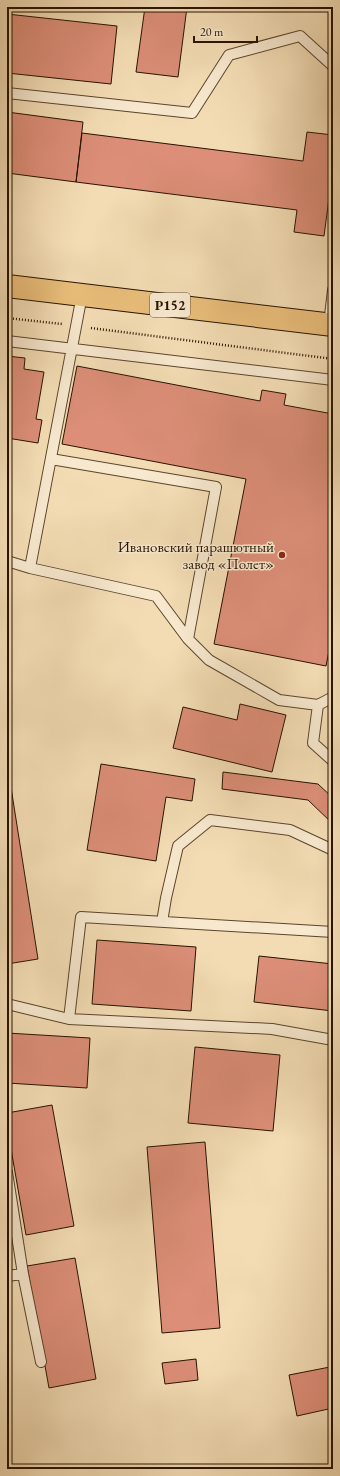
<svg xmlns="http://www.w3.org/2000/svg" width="340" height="1476" font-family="'EB Garamond',serif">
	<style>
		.building { fill: #dc8e78; stroke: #281300 }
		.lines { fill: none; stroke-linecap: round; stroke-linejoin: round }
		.lane-casing { stroke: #5b452d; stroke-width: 12 }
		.primary-casing { stroke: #281300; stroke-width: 24 }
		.path { stroke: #281300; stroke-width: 2.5; stroke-dasharray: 1 2; stroke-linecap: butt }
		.lane { stroke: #f7e8ce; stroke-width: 10 }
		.primary { stroke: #eabe7a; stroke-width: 22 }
		.poi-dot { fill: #8f2418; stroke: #f7e8ce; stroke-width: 1.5 }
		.labels { text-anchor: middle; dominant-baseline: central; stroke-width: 3; stroke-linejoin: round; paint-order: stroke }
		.shield { fill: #f7e8ce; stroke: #66533e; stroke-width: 1 }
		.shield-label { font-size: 14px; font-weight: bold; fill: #281300 }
		.poi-label { font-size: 15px; fill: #281300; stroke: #f7e8ce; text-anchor: end }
	</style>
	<rect width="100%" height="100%" fill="#f3dcb4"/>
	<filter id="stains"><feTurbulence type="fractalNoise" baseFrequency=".005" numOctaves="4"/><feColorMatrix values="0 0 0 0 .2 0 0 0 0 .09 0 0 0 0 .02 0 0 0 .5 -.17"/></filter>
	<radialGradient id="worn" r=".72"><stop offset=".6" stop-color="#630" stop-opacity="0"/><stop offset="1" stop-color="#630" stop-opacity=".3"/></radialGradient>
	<path class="building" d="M145,7H187L178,77L136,72Z
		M7,14L117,26L111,84L7,73Z
		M7,112L83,122L76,182L7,173Z
		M307,132L333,135V168L324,236L294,232L297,210L76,182L82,133L303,161Z
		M7,356L25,358L24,369L44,372L36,419L42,420L38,443L7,438Z
		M77,366L260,401L262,390L286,394L284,405L333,414V631L326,666L214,644L246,479L62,444Z
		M240,704L286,715L272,772L173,748L183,707L237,720Z
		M7,762L38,959L7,964Z
		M101,764L195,779L192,801L166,797L156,861L87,850Z
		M223,772L318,784L333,798V824L308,800L222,789Z
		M97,940L196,947L191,1011L92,1004Z
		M259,956L333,964V1011L254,1002Z
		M7,1033L90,1038L87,1088L7,1083Z
		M195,1047L280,1055L273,1131L188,1123Z
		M52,1105L74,1226L26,1235L7,1126V1113Z
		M205,1142L220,1328L162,1333L147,1147Z
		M75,1258L96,1379L49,1388L27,1266Z
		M196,1359L198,1380L165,1384L162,1363Z
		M330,1367L333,1380V1408L297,1416L289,1375Z"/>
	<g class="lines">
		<defs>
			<path id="lane" d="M7,93L192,113L229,55L300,36L333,66
				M329,324L333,290
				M7,341L333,380
				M51,459L216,487L188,639
				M7,561L30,568L156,596L188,639L209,660L279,700L318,705
				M30,568L82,295
				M333,697L318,705L313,743L333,761
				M162,922L166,898L178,846L210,820L290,830L333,850
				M333,932L81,917L69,1019L272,1029L333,1040
				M7,1004L69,1019
				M7,1172L23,1274L7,1276
				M23,1274L41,1362"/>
			<path id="primary" d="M7,286L333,325"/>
		</defs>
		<use href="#lane" class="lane-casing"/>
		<use href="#primary" class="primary-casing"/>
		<path class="path" d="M7,262L13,263
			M7,318L62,324
			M91,328L333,359"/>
		<use href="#lane" class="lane"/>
		<use href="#primary" class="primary"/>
	</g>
	<circle class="poi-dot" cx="282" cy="555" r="4"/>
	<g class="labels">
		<rect class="shield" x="150" y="293" width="40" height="24" rx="3"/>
		<g class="shield-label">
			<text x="170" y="305">Р152</text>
		</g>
		<g class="poi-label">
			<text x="274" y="546">Ивановский парашютный<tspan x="274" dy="17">завод «Полет»</tspan></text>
		</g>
	</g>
	<rect width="340" height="1476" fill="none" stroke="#f3dcb4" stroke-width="24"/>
	<rect x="8" y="8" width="324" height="1460" fill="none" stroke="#281300" stroke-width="2"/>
	<rect x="12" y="12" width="316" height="1452" fill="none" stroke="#281300"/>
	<path d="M194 36v6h63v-6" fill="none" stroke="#281300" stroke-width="2"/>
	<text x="200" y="36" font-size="12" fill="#281300" stroke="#f7e8ce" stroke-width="3" paint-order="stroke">20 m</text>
	<rect width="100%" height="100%" filter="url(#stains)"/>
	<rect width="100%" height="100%" fill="url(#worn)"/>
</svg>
